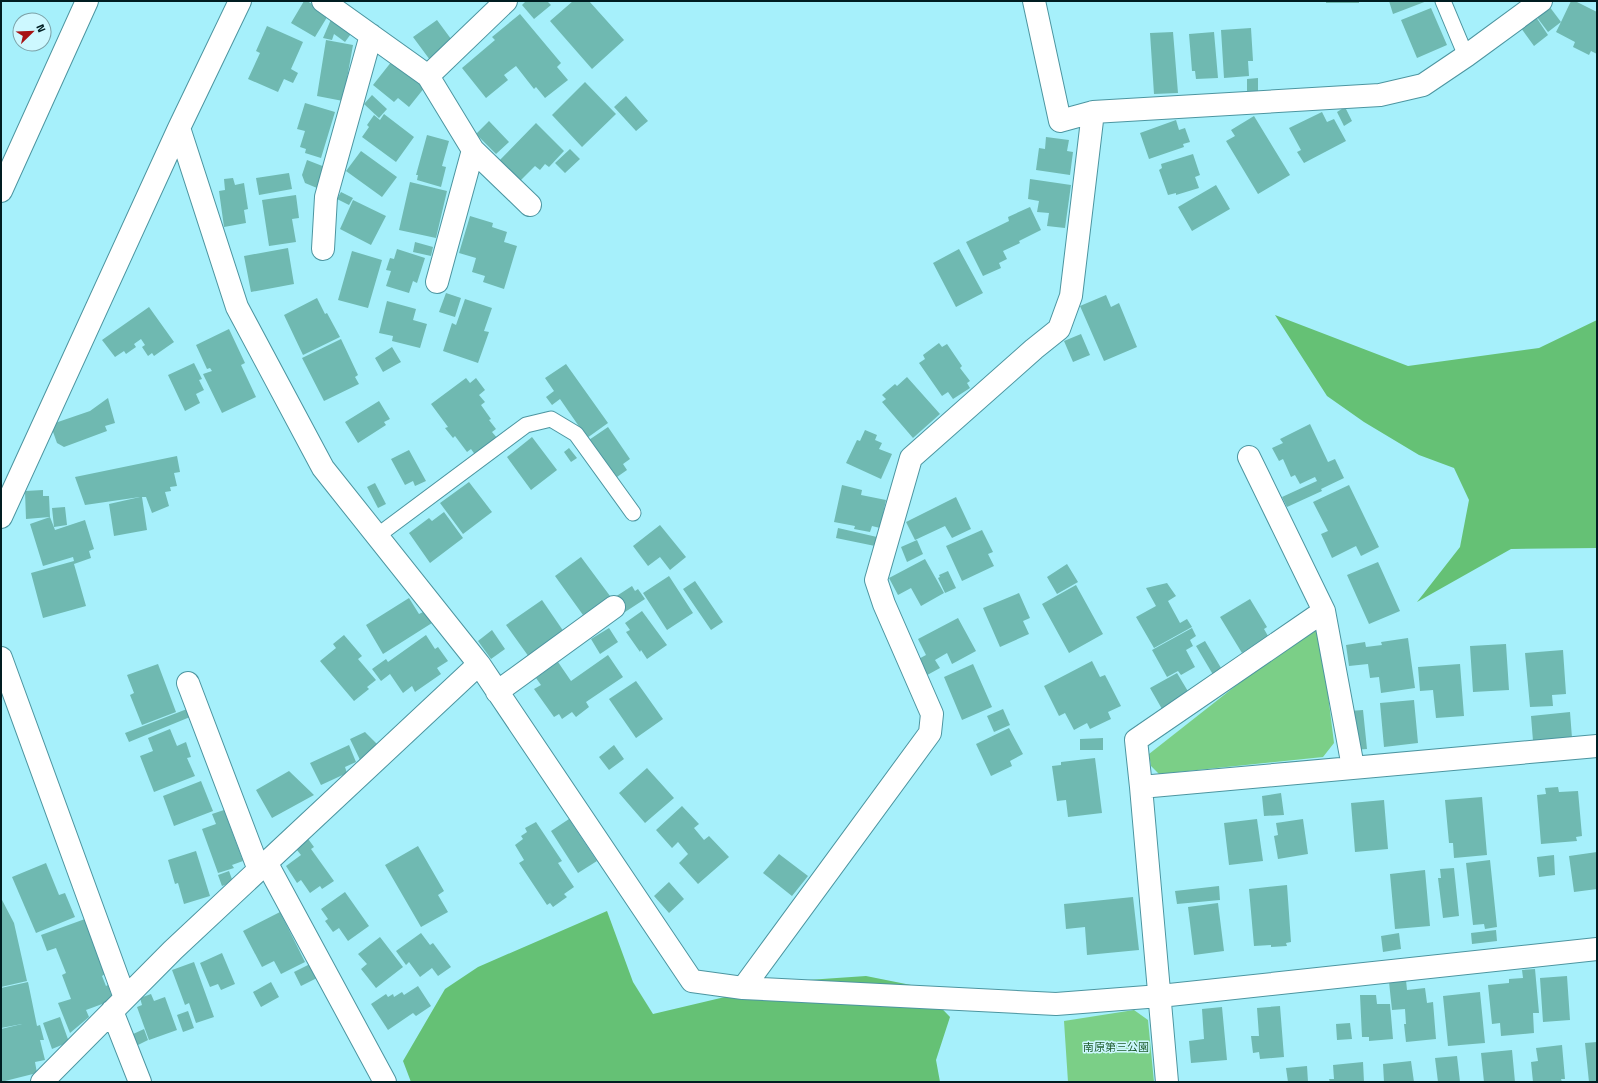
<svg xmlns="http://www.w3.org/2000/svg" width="1598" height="1083" font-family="'Titillium Web','Noto Sans JP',sans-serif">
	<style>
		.green { fill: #7bcf87 }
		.forest { fill: #65c175 }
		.building { fill: #6fb9b1 }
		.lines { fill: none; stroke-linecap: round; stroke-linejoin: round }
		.service-casing { stroke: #4c95a0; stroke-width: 17 }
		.minor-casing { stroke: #4c95a0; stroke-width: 24 }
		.tertiary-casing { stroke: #4c95a0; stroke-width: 24 }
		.service { stroke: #fff; stroke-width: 15 }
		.minor { stroke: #fff; stroke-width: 22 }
		.tertiary { stroke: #fff; stroke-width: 22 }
		.labels { text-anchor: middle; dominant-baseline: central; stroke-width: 3; stroke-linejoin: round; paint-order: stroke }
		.park-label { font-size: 11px; fill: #1e5d2c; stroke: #cdf8ff }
	</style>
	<rect width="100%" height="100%" fill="#a6f0fb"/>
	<path class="green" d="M1313,625L1320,630L1334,743L1323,757L1159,774L1151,766L1149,754Z
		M1134,1010L1148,1020L1154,1082H1068L1064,1021Z"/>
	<path class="forest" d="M1275,315L1408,366L1539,348L1597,320V548L1511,549L1417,602L1460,547L1469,500L1454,468L1419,455L1364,422L1327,396Z
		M607,911L633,982L653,1014L793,981L866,976L921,987L950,1017L936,1060L940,1082H411L403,1061L445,989L478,967Z"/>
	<path class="building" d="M304,1H307L329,14L315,37L291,23Z
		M526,1H547L551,5L534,19L522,5Z
		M573,1H589L624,40L592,69L550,21Z
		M1326,1H1359V3H1326Z
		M1389,1H1427L1393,14Z
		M1571,1H1575L1597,12V54L1591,51L1589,55L1573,47L1575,42L1556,32L1561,22L1548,32L1536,16L1549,6L1561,22Z
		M1431,8L1447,45L1417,58L1401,20Z
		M520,14L561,63L557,67L568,80L545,98L536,87L534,89L516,66L504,75L508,80L486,98L462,68L495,40L492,37Z
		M332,17L353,31L345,42L334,34L332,40L323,38Z
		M1536,17L1548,35L1534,46L1521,28Z
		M437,20L454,43L430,60L413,37Z
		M267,26L303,42L291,69L298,73L293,83L284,79L278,92L248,79L260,53L256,51Z
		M1251,28L1253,61H1248L1249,76L1224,78L1221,30Z
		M1173,32L1178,93L1154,94L1150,33Z
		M1214,32L1218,78L1196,79L1195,71H1192L1189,34Z
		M326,40L353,45L343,101L317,96Z
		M392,61L425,87L409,107L398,98L394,102L373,85Z
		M1258,78V95H1247V79Z
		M585,82L616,114L582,147L552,115Z
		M372,95L387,109L379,118L364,104Z
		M626,96L648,121L636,131L614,107Z
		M305,103L335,112L321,158L305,153L306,149L300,147L305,131L297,129Z
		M1345,107L1352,121L1344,126L1337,112Z
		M1322,112L1327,122L1334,119L1346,141L1304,163L1297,152L1301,150L1289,128Z
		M384,114L414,137L396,162L362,137L369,127L367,125L374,115L380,120Z
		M1254,116L1290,175L1258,194L1226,141L1235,136L1231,130Z
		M1176,120L1179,130L1185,128L1190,142L1183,144L1184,147L1149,159L1140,133Z
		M489,121L509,142L496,154L476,134Z
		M536,123L564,151L549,167L545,164L540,170L535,166L517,184L496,164Z
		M427,135L449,141L442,166L446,167L441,187L417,180L418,175H416Z
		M1046,137L1069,140L1067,151L1073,152L1070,175L1036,170L1039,148L1045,149Z
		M570,149L580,159L565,173L555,163Z
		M361,151L397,177L382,197L346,171Z
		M1193,154L1200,175L1195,177L1199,188L1176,195V193L1168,195L1159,170L1162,168L1161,164Z
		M307,160L325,167L317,188L305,183L302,175Z
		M289,173L292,189L259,195L256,178Z
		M233,178L235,185L244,183L248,209L244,210L246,223L224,227L219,191L225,190L224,179Z
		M1030,179L1071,185L1065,228L1047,226L1049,213L1037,212L1039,201L1028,199Z
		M410,182L447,191L436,238L399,230Z
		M1216,185L1230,209L1192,231L1178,207Z
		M341,192L353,198L349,205L337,199Z
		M296,195L299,218L292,219L296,242L269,246L262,200Z
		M353,200L386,216L371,245L340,229Z
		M1030,207L1041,230L1019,241L1020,243L1003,251L1007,259L999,263L1001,268L983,276L966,242L1009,221L1008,217Z
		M470,216L493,223L492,227L507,232L504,242L517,246L504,289L483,282L485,276L472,272L476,258L459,253Z
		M415,242L433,247L431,256L413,252Z
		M288,248L294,284L251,292L244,256Z
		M397,249L425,258L417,283L413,281L409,293L386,286L391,271L386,270L390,258L394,259Z
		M959,249L983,293L956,307L933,263Z
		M352,251L382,260L368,308L338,300Z
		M446,293L461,298L455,317L439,312Z
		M1106,295L1111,307L1119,303L1137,347L1104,361L1080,306Z
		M317,298L325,314L327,313L340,337L303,355L284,315Z
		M465,299L492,308L484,331L489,332L478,363L443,351L452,323L456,325Z
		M387,301L416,309L413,320L427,324L420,348L392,341L393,336L379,333Z
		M149,307L174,342L154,356L152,353L148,356L142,347L145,345L141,339L134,344L136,347L126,354L124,351L115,357L102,340Z
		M229,329L245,363L241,365L256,397L222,413L203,374L212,371L210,368L207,369L196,345Z
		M1081,334L1090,355L1073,362L1064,341Z
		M341,339L358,375L355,377L359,384L324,401L302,358Z
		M939,343L942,347L947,344L962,366L960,368L970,381L967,383L970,388L953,399L948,392L942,396L919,363L925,359L923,355Z
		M392,347L401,362L383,372L375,358Z
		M194,363L202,379L199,380L204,390L196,394L200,403L185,411L168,375Z
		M566,364L608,423L587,438L560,399L552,405L546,397L554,391L545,378Z
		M907,377L940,414L913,438L882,402L886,399L882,395L895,384L897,386Z
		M466,378L470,383L476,378L485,390L479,395L485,402L481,405L491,419L489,420L496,429L492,432L498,439L476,456L471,449L467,452L455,436L453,438L445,428L448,427L431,404Z
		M108,398L115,423L105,426L107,431L64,447L57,443L52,429L55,423L90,411Z
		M379,401L390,419L384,422L386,425L358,443L345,422Z
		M1310,424L1328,462L1335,459L1344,478L1321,489L1322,491L1287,507L1282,497L1317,481L1315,477L1300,484L1295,475L1291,477L1283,459L1279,461L1272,448L1283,443L1280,439Z
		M608,427L630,459L623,464L627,470L617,477L612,470L607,473L586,442Z
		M865,430L877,435L875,440L882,443L879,449L892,454L881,479L846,463L857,440L860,441Z
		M532,437L557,470L531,490L507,457Z
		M569,448L577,458L571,462L564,452Z
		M409,450L426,481L415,486L413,481L405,485L391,459Z
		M177,456L180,472L174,473L177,486L170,487L171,491L165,492L169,506L152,513L146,497H142L147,530L114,536L109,504L140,497L85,505L75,477Z
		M469,482L492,512L463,534L440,503Z
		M375,483L386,504L378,508L367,487Z
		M842,485L862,490L861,495L886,500L880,528L872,526L870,532L854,529L855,526L834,522Z
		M1349,485L1379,547L1361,556L1356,546L1332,558L1321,534L1328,531L1313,502Z
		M43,490V496H49L50,517L55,530L85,520L94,549L89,551L91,558L74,564L86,606L43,618L31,573L74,561L73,557L43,566L30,524L50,517L26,519L25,491Z
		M956,497L971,529L952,538L945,526L915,540L906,522Z
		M65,507L67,525L54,527L52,508Z
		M444,512L463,538L430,563L409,533L429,518L432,521Z
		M660,525L686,557L670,570L660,557L648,566L633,546Z
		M838,528L877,537L875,546L836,538Z
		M982,530L993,552L988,554L994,566L962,581L946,546Z
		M917,540L923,554L907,562L901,547Z
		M581,557L610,596L583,615L555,576Z
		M925,559L944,593L921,606L911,588L898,595L889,578Z
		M1378,562L1400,611L1369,624L1347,575Z
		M1067,564L1078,582L1057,594L1047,577Z
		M948,571L956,588L945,593L938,578L940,577L939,575Z
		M669,576L693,613L667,630L643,593Z
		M695,581L723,622L711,630L683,589Z
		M1167,583L1176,596L1168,601L1180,623L1187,619L1192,627L1154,648L1136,617L1156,606L1146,588Z
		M1076,585L1103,634L1069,653L1042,604Z
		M632,586L635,591L638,589L645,599L625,612L615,597Z
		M1019,593L1030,618L1023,621L1029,634L1000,647L983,608Z
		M409,598L419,614L425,611L432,623L383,654L366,625Z
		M1250,599L1267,627L1264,629L1268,636L1242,653L1220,617Z
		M542,600L564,632L529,657L506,625Z
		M642,611L667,645L647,659L641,650L640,652L626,632L630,630L625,623Z
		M958,618L976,651L952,664L947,653L935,660L940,668L920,679L911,663L926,655L918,639Z
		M609,628L618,642L600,654L591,639Z
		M1192,628L1196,636L1190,640L1193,646L1186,650L1195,667L1181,675L1178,671L1167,677L1152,650Z
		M492,630L505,649L491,659L478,641Z
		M344,635L362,656L358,659L376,680L367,687L369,689L354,701L320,661L336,648L333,644Z
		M426,635L435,649L438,647L448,661L437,668L441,674L415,692L412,686L403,693L390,674L381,681L372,669L386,659L388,662Z
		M1408,638L1415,688L1381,693L1379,677L1370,678L1368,664L1349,666L1346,645L1365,642L1366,647L1382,645L1381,642Z
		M1205,641L1224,673L1215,678L1196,646Z
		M1506,644L1509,690L1473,692L1470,646Z
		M1563,650L1566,694L1552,695L1553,706L1530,707L1525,653Z
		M608,655L623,677L586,702L589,707L576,717L572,712L562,719L559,714L554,717L534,689L541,685L536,678L558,662L571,681Z
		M1092,661L1100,677L1105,675L1121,706L1108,712L1111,719L1090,729L1087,723L1074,730L1065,713L1059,716L1044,686Z
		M158,664L176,712L142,725L130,695L134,693L127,675Z
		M973,664L992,707L962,720L944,677Z
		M1460,664L1464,716L1436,718L1433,690L1420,691L1418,667Z
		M1177,673L1189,693L1162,709L1150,688Z
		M636,681L663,719L636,738L609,699Z
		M1414,700L1418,743L1384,747L1380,703Z
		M187,709L190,717L129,742L125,733Z
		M1003,709L1010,725L994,732L987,716Z
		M1363,710L1367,749L1353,750L1349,711Z
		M1570,712L1572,738L1533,741L1531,716Z
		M1009,728L1023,754L1010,761L1012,766L991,776L976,744Z
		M170,729L177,746L186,742L191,757L187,758L195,776L154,792L140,756L153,751L148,738Z
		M365,732L378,745L361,762L350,739Z
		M1103,738V750H1080V739Z
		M349,745L356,762L345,767L347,773L321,785L310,763Z
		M614,745L624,759L609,770L599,757Z
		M1095,758L1102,813L1068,817L1066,800L1057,801L1052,766L1061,765V762Z
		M647,768L674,798L645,823L619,793Z
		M289,771L314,795L272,818L256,790Z
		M201,781L213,811L174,826L163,796Z
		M1558,787L1559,792L1578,791L1582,836L1576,837L1577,841L1541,844L1537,795L1546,794L1545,788Z
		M1281,793L1284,815L1264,816L1262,796Z
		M1482,797L1487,855L1454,858L1453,843H1449L1445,800Z
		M1384,800L1388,849L1355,852L1351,803Z
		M682,806L699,824L694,828L704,840L709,836L729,857L698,884L679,863L688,854L678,842L672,848L656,830Z
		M224,810L243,861L232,865L234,868L218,873L202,829L216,824L212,814Z
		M569,819L597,861L578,873L551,831Z
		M1257,819L1263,861L1229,865L1224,823Z
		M1303,819L1308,854L1278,859L1274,836L1278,835L1276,823Z
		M536,822L562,861L558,863L574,887L564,894L567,897L553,907L550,903L547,905L519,863L524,860L515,845L523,839L521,836L527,832L525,828Z
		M306,836L314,847L311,849L334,881L322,889L320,886L310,893L301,880L297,883L286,866L301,855L293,845Z
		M418,846L444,891L438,895L448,912L421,927L385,865Z
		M196,851L210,896L184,904L178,883L175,884L168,860Z
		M1597,852V889L1574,892L1569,856Z
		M779,854L808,876L792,896L763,873Z
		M1554,855L1555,875L1539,877L1537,857Z
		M1490,860L1497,927L1485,929L1484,924L1473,925L1466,863Z
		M46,863L59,895L65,893L75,917L36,933L12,877Z
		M1454,868L1459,916L1443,918L1438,878H1441L1440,869Z
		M1425,870L1430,926L1395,929L1390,874Z
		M229,871L233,882L222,886L218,875Z
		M669,882L684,899L669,913L654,896Z
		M1287,885L1291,942L1286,943L1287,946L1271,947V945L1254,946L1249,889Z
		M1219,886L1220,900L1177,904L1175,891Z
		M345,892L369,926L348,941L339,928L333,932L325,921L328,919L321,909Z
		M1133,897L1139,950L1087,955L1085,927L1066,929L1064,904Z
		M1,898L14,923L27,981L1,987Z
		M1218,903L1224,951L1194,955L1188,907Z
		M280,912L305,962L281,974L274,961L262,967L243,931Z
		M85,919L105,974L102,976L106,986L108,985L113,1000L86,1010L89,1017L70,1033L58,1003L71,999L62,975L66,973L56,948L47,951L41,935Z
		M1496,930L1497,941L1472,944L1471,933Z
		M421,933L430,945L433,943L451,967L438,976L432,968L420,977L409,962L406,965L396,951Z
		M1399,933L1401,949L1383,952L1381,936Z
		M380,937L403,967L376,988L361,969L367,964L358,954Z
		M222,953L235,984L221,990L218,984L210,987L200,963Z
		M194,962L214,1017L196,1023L189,1003L185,1005L172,970Z
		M310,964L317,978L301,986L294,972Z
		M1535,969L1539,1013H1533L1534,1033L1501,1036L1500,1023L1492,1024L1488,985L1509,983V979L1523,978L1522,970Z
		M1567,976L1570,1020L1543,1022L1540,978Z
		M1406,980L1407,990L1425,988L1427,1003L1433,1002L1436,1039L1406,1042L1404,1024H1406L1405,1009L1392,1010L1389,982Z
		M28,982L37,1026L40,1025L44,1040H40L45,1060L35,1062L37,1073L1,1082V1029L22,1024L1,1028V988Z
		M271,982L279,997L261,1007L253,992Z
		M418,986L431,1006L416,1016L413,1013L388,1030L371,1004L386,994L388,997L393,994L394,997L402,992L404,995Z
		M1480,992L1485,1043L1448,1046L1443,996Z
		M151,994L154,1001L165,997L177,1030L149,1040L137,1007L142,1005L140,998Z
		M1360,995H1376L1377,1004H1390L1393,1039L1369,1041V1037H1362Z
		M1280,1006L1284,1057L1260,1059L1259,1052L1253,1053L1251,1036H1259L1257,1008Z
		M1222,1007L1227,1060L1191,1063L1189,1041L1204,1039L1202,1009Z
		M188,1011L194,1028L183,1032L177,1015Z
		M60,1017L69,1042L52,1049L43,1023Z
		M1350,1023L1352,1039L1337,1040L1336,1024Z
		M144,1029L148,1040L136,1046L131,1035Z
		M1597,1042V1082H1589L1585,1043Z
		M1562,1045L1565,1079H1561L1562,1082H1533L1531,1062L1538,1061L1536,1048Z
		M1512,1050L1515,1082H1484L1481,1053Z
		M1457,1056L1460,1082H1438L1435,1058Z
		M1411,1061L1414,1082H1384L1383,1064Z
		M1363,1062L1364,1082H1330L1329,1079H1334L1333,1065Z
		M1307,1066L1308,1082H1288L1286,1068Z"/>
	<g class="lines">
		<defs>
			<path id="service" d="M1443,1L1466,56
				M377,536L526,425L551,419L576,434L633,513"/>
			<path id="minor" d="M323,1L428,76L473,150L530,205
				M1034,1L1060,121L1093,112L1380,95L1423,85L1466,56L1541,1
				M428,76L506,1
				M179,128L237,307L323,468L479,664L692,981L743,988L1056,1004L1160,996L1597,949
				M323,249L326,197L371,35
				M437,282L473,150
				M1249,457L1324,611L1353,767
				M1,517L179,128L240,1
				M1,658L125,998
				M188,683L259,870
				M497,692L614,607
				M1141,787L1136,740L1324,611
				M266,862L385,1082
				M743,988L930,733L932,714L884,604L876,580L911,458L1034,349L1059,329L1071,296L1093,112
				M112,1011L140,1082
				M42,1082L173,950L479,664
				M1167,1082L1141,787L1597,746"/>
			<path id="tertiary" d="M1,191L87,1"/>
		</defs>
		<use href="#service" class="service-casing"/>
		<use href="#minor" class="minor-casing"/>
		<use href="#tertiary" class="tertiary-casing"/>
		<use href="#service" class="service"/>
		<use href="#minor" class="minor"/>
		<use href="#tertiary" class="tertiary"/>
	</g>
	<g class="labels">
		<g class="park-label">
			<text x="1116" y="1047">南原第三公園</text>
		</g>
	</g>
	<rect width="1598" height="1083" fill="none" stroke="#001d21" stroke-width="4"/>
	<g transform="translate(32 32) rotate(67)"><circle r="19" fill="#cdf8ff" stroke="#7ba0a6"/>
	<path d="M0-3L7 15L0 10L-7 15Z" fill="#a71213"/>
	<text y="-6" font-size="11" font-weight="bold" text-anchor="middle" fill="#001d21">N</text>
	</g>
</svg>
